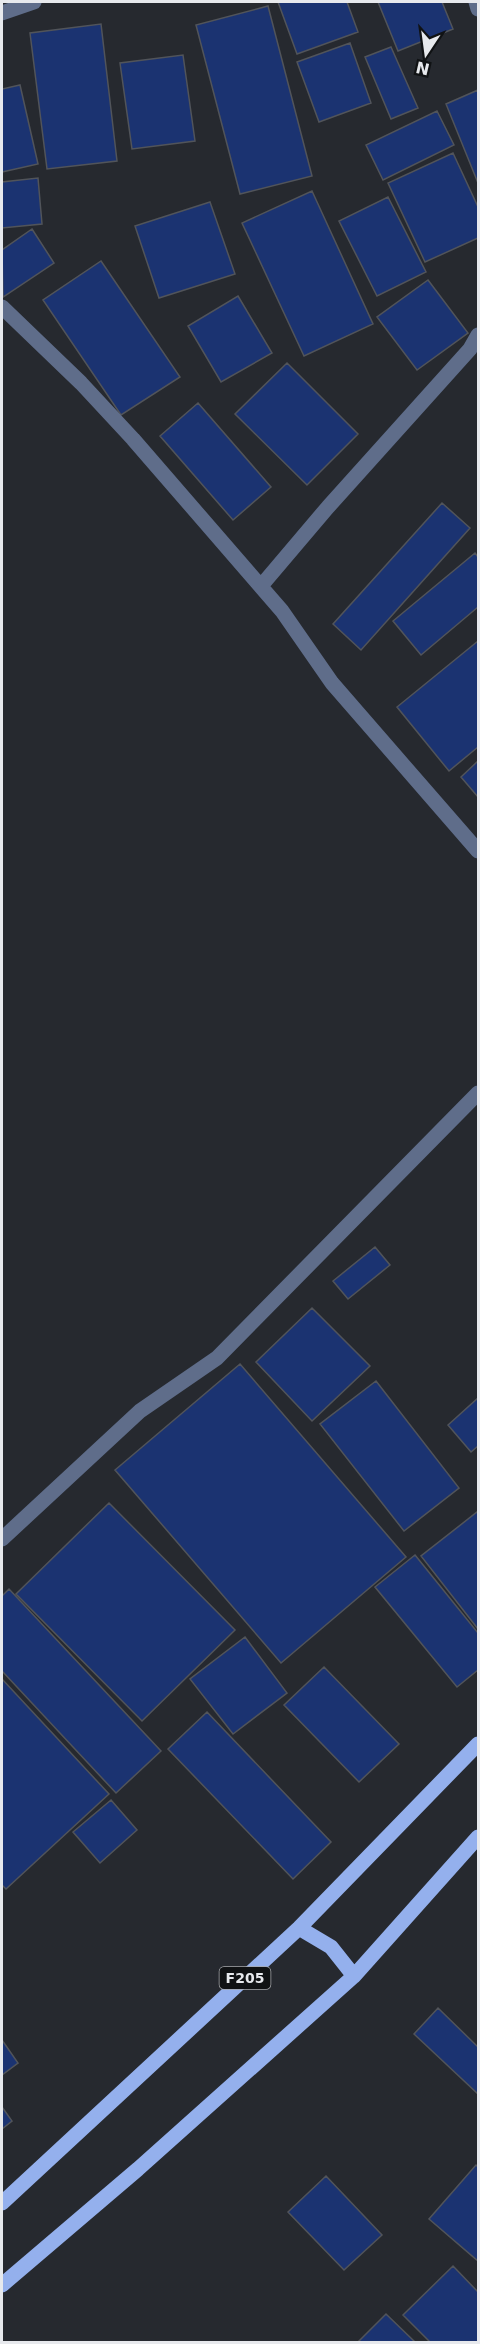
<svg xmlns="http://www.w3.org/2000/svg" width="480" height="2344" font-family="'DejaVu Sans',sans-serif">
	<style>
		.building { fill: #1b3371; stroke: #51545a; stroke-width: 1.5 }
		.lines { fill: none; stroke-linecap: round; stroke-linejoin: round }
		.minor { stroke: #5f6d8a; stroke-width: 15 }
		.primary { stroke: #94b0ed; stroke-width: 15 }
		.labels { text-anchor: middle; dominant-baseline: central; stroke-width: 6; stroke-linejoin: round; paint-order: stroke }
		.shield { fill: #101214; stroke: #a6a8ac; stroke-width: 1.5 }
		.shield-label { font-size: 14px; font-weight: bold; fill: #e7e9ed }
	</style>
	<rect width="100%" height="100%" fill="#26292f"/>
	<path class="building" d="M278,2H347L358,32L297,54Z
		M378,2H442L453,29L398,51Z
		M268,6L312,176L240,194L196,25Z
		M101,24L117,161L47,169L30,33Z
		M350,43L371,103L319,122L297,62Z
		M391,47L418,108L391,119L365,57Z
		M183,55L195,141L132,149L120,63Z
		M20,85L38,164L2,172V89Z
		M478,90V183L446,104Z
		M437,111L454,145L383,180L366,145Z
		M453,153L478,207V238L425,262L388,183Z
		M38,178L42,224L2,228V182Z
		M312,191L373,324L304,356L242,223Z
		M388,197L426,272L377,296L339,221Z
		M210,202L235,274L159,298L135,226Z
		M32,229L54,263L3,297L2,250Z
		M101,261L180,377L121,415L43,300Z
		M428,280L468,333L417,370L377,317Z
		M238,296L272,353L221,382L188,326Z
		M287,363L358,434L307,485L235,414Z
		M198,403L271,487L233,520L160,436Z
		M442,503L470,528L361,650L333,624Z
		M475,553L478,557V607L421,655L393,621Z
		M478,641V747L449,771L397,707Z
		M478,761V797L461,777Z
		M375,1247L390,1265L348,1299L333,1281Z
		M312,1308L370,1366L312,1421L256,1362Z
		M240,1364L406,1557L281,1663L115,1470Z
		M376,1381L459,1488L404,1531L320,1424Z
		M478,1398V1446L471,1452L448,1425Z
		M109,1503L235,1630L142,1721L16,1594Z
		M477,1512L478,1514V1629L421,1556Z
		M415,1555L478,1633V1670L457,1687L375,1587Z
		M9,1589L161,1751L116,1793L2,1671V1596Z
		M245,1637L287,1693L233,1734L190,1679Z
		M324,1667L399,1744L359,1782L284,1705Z
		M2,1679L109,1794L6,1889L2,1885Z
		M207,1712L331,1842L293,1879L168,1749Z
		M111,1800L137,1830L100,1863L73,1832Z
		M438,2008L478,2047V2094L414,2034Z
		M2,2040L18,2063L2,2075Z
		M2,2107L12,2121L2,2129Z
		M476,2165L478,2167V2261L429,2219Z
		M326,2176L382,2235L344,2270L288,2212Z
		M453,2266L478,2292V2342H430L403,2315Z
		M386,2314L415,2342H358Z"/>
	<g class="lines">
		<path class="minor" d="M476,2L478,9
			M2,13L34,2
			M2,307L81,383L133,439L282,611L332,683L478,851
			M261,586L328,507L470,349L478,335
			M2,1539L140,1411L217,1358L478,1093"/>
		<path class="primary" d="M299,1928L331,1947L354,1976
			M2,2203L299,1928L478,1744
			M2,2285L138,2169L354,1976L478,1837"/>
	</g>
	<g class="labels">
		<rect class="shield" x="219.5" y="1967" width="51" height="22" rx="4.5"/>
		<g class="shield-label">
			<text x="245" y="1978">F205</text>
		</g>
	</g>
	<rect width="480" height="2344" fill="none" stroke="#e7e9ed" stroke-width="6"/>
	<g transform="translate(426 54) rotate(193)" stroke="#101214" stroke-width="4.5" paint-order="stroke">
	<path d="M0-4.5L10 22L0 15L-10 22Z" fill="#e7e9ed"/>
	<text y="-9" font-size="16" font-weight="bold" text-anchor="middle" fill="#e7e9ed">N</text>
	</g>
</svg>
